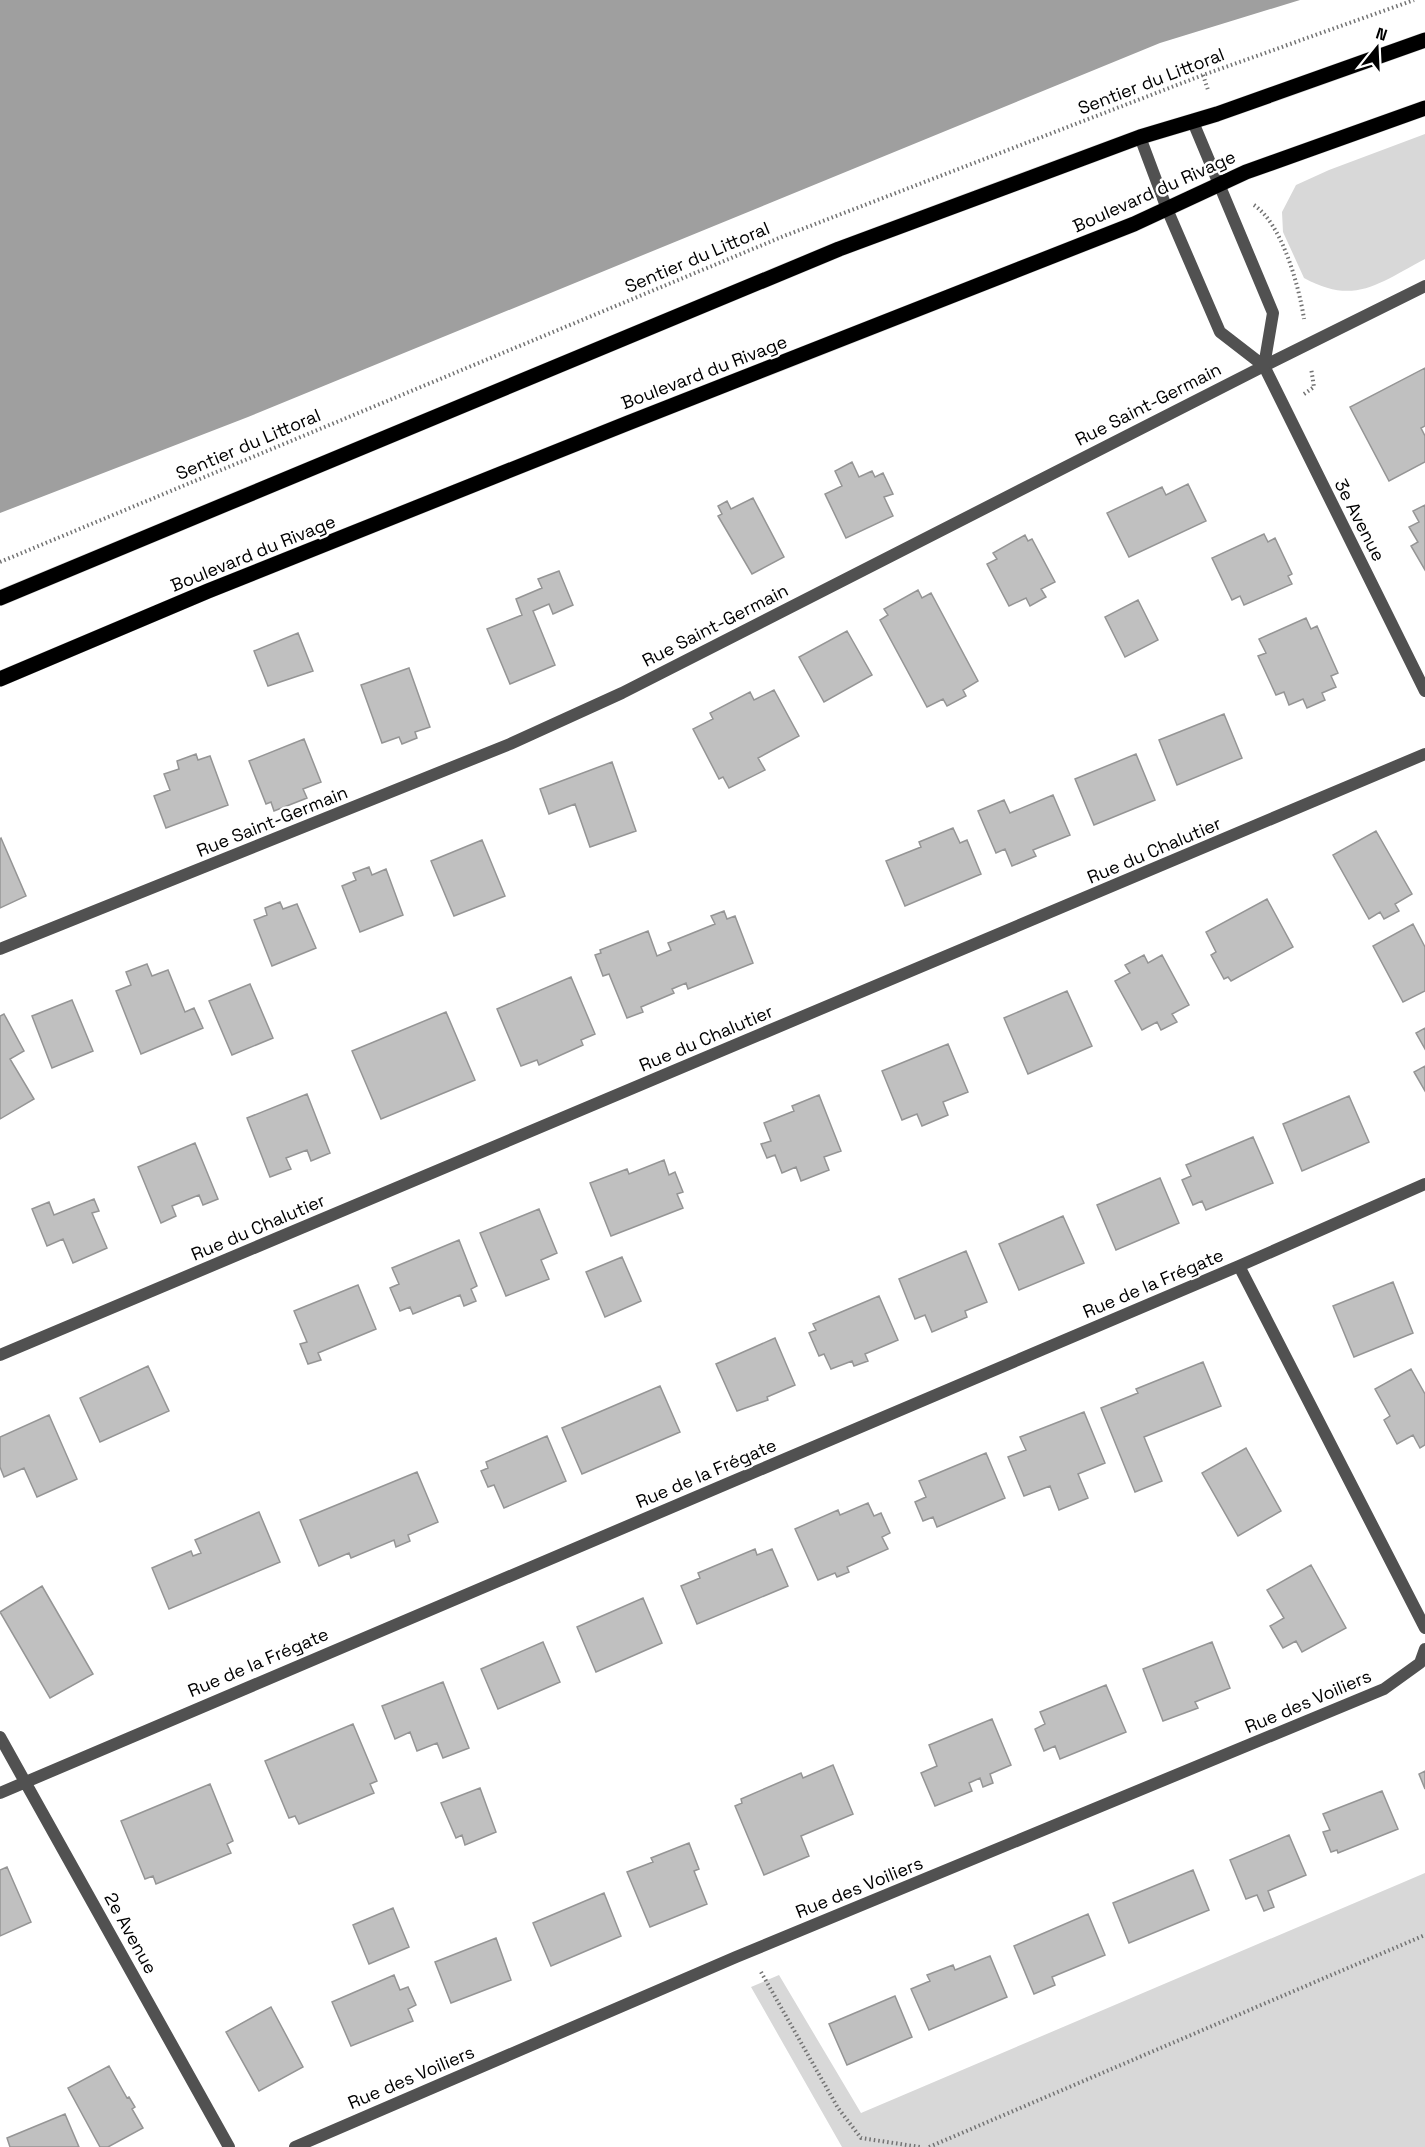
<svg xmlns="http://www.w3.org/2000/svg" width="1425" height="2147" font-family="'Space Grotesk',sans-serif">
	<style>
		.green { fill: #d8d8d8 }
		.water { fill: #9f9f9f }
		.building { fill: #c0c0c0; stroke: #959595; stroke-width: 1.5 }
		.lines { fill: none; stroke-linecap: round; stroke-linejoin: round }
		.primary-casing { stroke: #dbdbdb; stroke-width: 16 }
		.path { stroke: #737373; stroke-width: 4; stroke-dasharray: 1.5 3; stroke-linecap: butt }
		.minor { stroke: #515151; stroke-width: 12 }
		.tertiary { stroke: #515151; stroke-width: 12 }
		.primary { stroke: #000; stroke-width: 15 }
		.labels { text-anchor: middle; dominant-baseline: central; stroke-width: 5; stroke-linejoin: round; paint-order: stroke }
		.street-label { font-size: 18px; fill: #000; stroke: #fff }
	</style>
	<rect width="100%" height="100%" fill="#fff"/>
	<path class="green" d="M1425,134V259C1379,283 1355,306 1304,278L1283,232L1282,212L1296,185L1329,170Z
		M1425,1873V2147H842L751,1987L779,1975L861,2113Z"/>
	<path class="water" d="M0,0H1300L1160,43L248,417L0,513Z"/>
	<path class="building" d="M1425,368V426L1421,428L1425,436V462L1389,481L1350,407Z
		M852,462L859,477L872,471L875,477L883,473L893,494L884,497L893,516L846,538L825,494L842,486L835,471Z
		M1188,484L1206,521L1129,557L1107,513L1162,487L1166,495Z
		M753,498L784,557L752,574L718,516L722,514L718,506L727,501L731,509Z
		M1425,505V570L1411,546L1418,542L1409,527L1419,522L1413,511Z
		M1264,534L1268,542L1275,538L1292,574L1288,576L1292,584L1244,605L1240,596L1232,600L1212,558Z
		M1025,535L1028,541L1032,539L1055,582L1041,589L1046,597L1030,606L1026,598L1009,606L987,564L997,559L993,553Z
		M559,571L573,605L553,614L549,604L533,611L555,665L510,684L487,629L522,615L516,599L542,588L538,579Z
		M918,590L922,598L931,593L978,681L963,690L966,696L947,706L943,699L927,707L880,620L888,615L884,609Z
		M1138,600L1158,640L1125,657L1105,617Z
		M1306,618L1311,629L1317,626L1338,673L1331,676L1336,687L1322,693L1325,700L1307,708L1303,699L1289,705L1284,692L1276,695L1258,656L1266,653L1259,639Z
		M847,631L872,675L824,702L799,657Z
		M298,633L313,671L268,686L254,651Z
		M409,668L430,727L415,732L417,738L402,744L399,737L382,743L361,685Z
		M774,690L799,736L758,758L765,770L729,788L723,777L719,779L693,729L713,719L710,713L750,692L754,700Z
		M1224,714L1242,758L1177,785L1159,740Z
		M304,739L321,782L303,789L307,798L274,811L271,802L266,804L249,761Z
		M196,754L198,760L210,756L228,805L166,828L154,796L170,790L164,774L179,769L177,761Z
		M1136,754L1155,800L1094,825L1075,779Z
		M612,762L636,831L590,847L575,804L549,814L540,789Z
		M1053,795L1070,835L1033,850L1036,856L1012,866L1005,849L996,853L978,811L1004,800L1010,813Z
		M953,828L960,843L967,840L981,874L905,906L886,861L921,847L919,842Z
		M1376,831L1412,894L1395,904L1399,911L1384,919L1380,912L1369,919L1333,855Z
		M1,838L26,896L0,908V839Z
		M482,840L505,896L454,916L431,861Z
		M369,867L372,875L386,869L403,915L360,932L342,886L356,880L353,873Z
		M1267,899L1293,947L1231,981L1228,977L1224,979L1211,955L1216,952L1206,932Z
		M280,902L283,909L297,904L316,948L272,966L254,920L267,915L265,908Z
		M724,911L727,919L735,916L753,963L688,989L686,983L672,989L674,993L641,1007L643,1012L627,1018L609,974L603,976L595,955L601,953L600,950L648,931L657,956L671,950L668,943L715,924L711,916Z
		M1413,924L1425,947V991L1403,1002L1373,946Z
		M1144,955L1148,963L1162,955L1189,1005L1172,1014L1177,1022L1161,1030L1157,1022L1142,1030L1115,981L1130,973L1125,965Z
		M147,964L152,976L168,970L185,1012L194,1008L203,1028L141,1054L116,991L131,985L126,972Z
		M571,977L595,1034L581,1040L583,1045L539,1065L537,1060L521,1066L497,1009Z
		M250,984L273,1038L232,1055L209,1001Z
		M1067,991L1092,1046L1028,1074L1004,1018Z
		M72,1000L93,1051L52,1068L32,1016Z
		M446,1012L475,1080L381,1119L352,1051Z
		M4,1014L24,1051L10,1059L34,1099L0,1119V1016Z
		M1425,1028V1049L1416,1033Z
		M948,1044L968,1092L943,1102L948,1115L922,1126L917,1114L902,1120L882,1071Z
		M1425,1066V1091L1414,1072Z
		M307,1094L330,1153L311,1161L307,1150L286,1158L291,1169L270,1177L247,1118Z
		M819,1095L841,1151L824,1157L829,1170L801,1181L796,1167L782,1173L775,1155L767,1158L761,1144L771,1141L764,1123L794,1111L792,1106Z
		M1349,1096L1369,1142L1302,1171L1283,1124Z
		M1253,1137L1273,1183L1206,1210L1202,1201L1193,1205L1182,1180L1191,1176L1186,1165Z
		M195,1143L218,1199L203,1205L199,1195L172,1206L176,1216L161,1223L138,1167Z
		M664,1160L669,1175L675,1172L683,1192L677,1194L683,1208L611,1236L590,1183L627,1169L629,1174Z
		M1160,1178L1179,1223L1116,1250L1097,1205Z
		M94,1199L99,1211L92,1213L107,1248L73,1263L63,1239L47,1246L32,1209L49,1202L54,1215Z
		M539,1209L557,1253L541,1260L549,1279L506,1296L480,1233Z
		M1063,1216L1084,1263L1019,1290L999,1244Z
		M459,1240L477,1286L471,1289L476,1301L464,1306L460,1295L413,1314L410,1307L400,1311L390,1288L399,1284L392,1268Z
		M966,1251L987,1302L965,1311L967,1317L932,1332L925,1315L915,1319L899,1279Z
		M622,1257L641,1301L605,1317L586,1272Z
		M1393,1282L1413,1333L1354,1357L1333,1306Z
		M358,1285L376,1329L318,1353L321,1360L308,1364L300,1344L307,1342L294,1311Z
		M879,1296L898,1340L865,1354L868,1361L854,1366L852,1361L831,1369L824,1354L819,1356L809,1333L816,1330L813,1324Z
		M775,1338L795,1385L767,1397L768,1400L737,1411L716,1364Z
		M1203,1362L1221,1406L1144,1437L1162,1481L1135,1492L1101,1408L1138,1393L1136,1389Z
		M148,1366L169,1411L100,1442L80,1398Z
		M1411,1369L1425,1394V1445L1420,1448L1413,1435L1397,1444L1384,1420L1390,1416L1375,1389Z
		M660,1386L680,1432L582,1474L562,1428Z
		M1084,1412L1105,1463L1078,1474L1088,1498L1059,1510L1050,1486L1024,1496L1008,1457L1026,1450L1020,1437Z
		M49,1415L77,1479L37,1497L24,1468L4,1477L0,1467V1437Z
		M547,1436L566,1481L504,1508L494,1485L488,1487L481,1471L488,1468L486,1462Z
		M1246,1448L1281,1511L1238,1536L1202,1473Z
		M986,1453L1005,1498L937,1527L933,1517L923,1521L915,1502L926,1497L919,1481Z
		M417,1472L438,1522L408,1535L410,1541L396,1547L394,1540L351,1558L349,1553L319,1566L300,1520Z
		M868,1503L874,1516L881,1513L890,1533L882,1537L888,1549L847,1567L849,1572L837,1577L835,1573L818,1580L795,1529L838,1510L840,1515Z
		M259,1512L280,1562L169,1609L152,1568L191,1551L193,1556L201,1553L195,1540Z
		M755,1549L757,1555L772,1549L788,1586L697,1624L681,1586L700,1578L698,1573Z
		M1311,1565L1346,1628L1302,1652L1296,1641L1283,1648L1270,1626L1284,1618L1267,1590Z
		M42,1586L93,1674L50,1698L0,1612Z
		M643,1598L662,1643L596,1672L577,1627Z
		M543,1642L560,1682L498,1709L481,1669Z
		M1212,1642L1230,1688L1195,1702L1198,1708L1163,1721L1143,1669Z
		M443,1682L469,1748L443,1758L437,1743L417,1751L410,1732L395,1739L382,1706Z
		M1106,1685L1126,1732L1060,1759L1055,1746L1044,1751L1035,1729L1045,1724L1040,1712Z
		M992,1719L1011,1765L990,1774L993,1783L983,1787L980,1778L969,1783L972,1791L935,1806L921,1773L937,1766L929,1745Z
		M353,1724L377,1781L370,1784L374,1793L299,1824L295,1816L289,1818L265,1761Z
		M833,1765L853,1814L801,1836L809,1856L764,1875L735,1806L742,1803L741,1799L801,1773L803,1778Z
		M1425,1771V1789L1419,1774Z
		M210,1784L233,1841L227,1844L231,1853L156,1884L153,1876L145,1879L121,1821Z
		M480,1788L496,1832L465,1845L462,1835L456,1838L441,1803Z
		M1382,1791L1398,1829L1338,1853L1337,1850L1331,1852L1323,1832L1330,1830L1323,1814Z
		M1289,1835L1306,1875L1268,1891L1274,1907L1264,1911L1257,1895L1246,1899L1230,1860Z
		M689,1843L699,1869L694,1871L707,1904L650,1927L627,1872L653,1862L651,1858Z
		M7,1867L31,1922L0,1936V1870Z
		M1193,1870L1209,1910L1129,1943L1113,1903Z
		M604,1893L621,1936L551,1966L533,1923Z
		M393,1908L409,1947L369,1964L353,1925Z
		M1088,1914L1105,1955L1052,1977L1055,1985L1034,1994L1014,1946Z
		M496,1938L511,1980L451,2003L435,1962Z
		M990,1956L1007,1997L929,2030L911,1989L930,1981L927,1975L953,1965L955,1970Z
		M394,1975L400,1990L408,1987L416,2005L408,2009L413,2021L351,2046L332,2002Z
		M895,1996L912,2037L847,2065L829,2024Z
		M271,2007L303,2067L259,2091L226,2032Z
		M109,2066L127,2098L129,2097L135,2107L132,2109L143,2128L108,2147H100L68,2088Z
		M65,2114L79,2147H10L7,2138Z"/>
	<g class="lines">
		<defs>
			<path id="primary" d="M0,598L839,249L1140,137L1217,114L1425,40
				M0,679L208,591L628,423L1134,224L1246,172L1425,108"/>
		</defs>
		<use href="#primary" class="primary-casing"/>
		<path class="path" d="M1203,75L1208,90
			M1254,205C1282,224 1299,286 1304,319
			M1304,394L1314,387L1311,368
			M0,562L784,236L1203,75L1414,0
			M761,1972L838,2108L861,2138L920,2147
			M929,2147L1425,1935"/>
		<path class="minor" d="M1425,286L1264,366L1425,691
			M1239,1266L1425,1628
			M0,1355L1425,754
			M0,1737L229,2147
			M0,1793L1239,1266L1425,1184
			M295,2147L736,1957L1384,1689L1420,1663L1425,1649"/>
		<path class="tertiary" d="M1193,122L1273,313L1264,366
			M1140,137L1167,209L1220,332L1264,366
			M0,949L510,744L622,693L1264,366"/>
		<use href="#primary" class="primary"/>
	</g>
	<g class="labels">
		<g class="street-label">
			<text transform="translate(1151 81) rotate(-21)">Sentier du Littoral</text>
			<text transform="translate(1154 191) rotate(-24)">Boulevard du Rivage</text>
			<text transform="translate(697 257) rotate(-23)">Sentier du Littoral</text>
			<text transform="translate(704 372) rotate(-21)">Boulevard du Rivage</text>
			<text transform="translate(1148 404) rotate(-27)">Rue Saint-Germain</text>
			<text transform="translate(248 444) rotate(-23)">Sentier du Littoral</text>
			<text transform="translate(1360 520) rotate(63)">3e Avenue</text>
			<text transform="translate(253 553) rotate(-22)">Boulevard du Rivage</text>
			<text transform="translate(715 625) rotate(-27)">Rue Saint-Germain</text>
			<text transform="translate(272 821) rotate(-22)">Rue Saint-Germain</text>
			<text transform="translate(1154 850) rotate(-23)">Rue du Chalutier</text>
			<text transform="translate(706 1038) rotate(-23)">Rue du Chalutier</text>
			<text transform="translate(258 1227) rotate(-23)">Rue du Chalutier</text>
			<text transform="translate(1153 1283) rotate(-23)">Rue de la Frégate</text>
			<text transform="translate(706 1473) rotate(-23)">Rue de la Frégate</text>
			<text transform="translate(258 1662) rotate(-23)">Rue de la Frégate</text>
			<text transform="translate(1308 1701) rotate(-23)">Rue des Voiliers</text>
			<text transform="translate(859 1887) rotate(-22)">Rue des Voiliers</text>
			<text transform="translate(131 1933) rotate(61)">2e Avenue</text>
			<text transform="translate(411 2077) rotate(-23)">Rue des Voiliers</text>
		</g>
	</g>
	<g transform="translate(1377 48) rotate(18)" stroke="#ffffff" stroke-width="4.5" paint-order="stroke">
	<path d="M0-4.5L10 22L0 15L-10 22Z" fill="#000000"/>
	<text y="-9" font-size="16" font-weight="bold" text-anchor="middle" fill="#000000">N</text>
	</g>
</svg>
